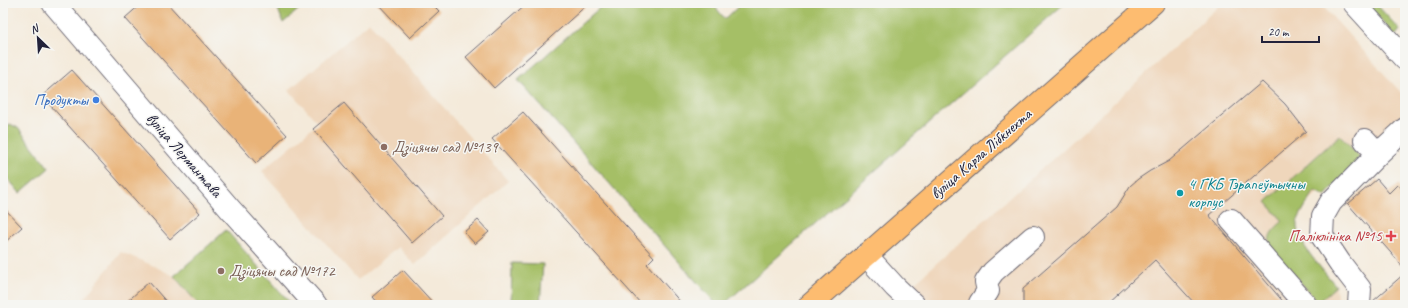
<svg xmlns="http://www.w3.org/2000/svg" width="1408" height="308" font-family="Caveat,sans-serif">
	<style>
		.built { fill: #efd6bb }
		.green { fill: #a5bf66; stroke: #647050 }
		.building { fill: #e9b378 }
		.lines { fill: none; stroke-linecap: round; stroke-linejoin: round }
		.minor-casing { stroke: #6c6873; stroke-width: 24 }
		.major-casing { stroke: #6c6873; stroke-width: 24 }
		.minor { stroke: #fff; stroke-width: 22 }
		.major { stroke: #fdbc70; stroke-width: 22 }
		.shop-dot { fill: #3f7fe0; stroke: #f6f6f2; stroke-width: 1.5 }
		.education-dot { fill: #8d6e63; stroke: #f6f6f2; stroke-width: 1.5 }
		.culture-dot { fill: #0f9aa8; stroke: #f6f6f2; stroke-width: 1.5 }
		.health-dot { fill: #e0444e; stroke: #f6f6f2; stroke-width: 1.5 }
		.labels { text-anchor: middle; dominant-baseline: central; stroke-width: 3; stroke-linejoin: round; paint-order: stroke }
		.shop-label { font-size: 16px; fill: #366cbe; stroke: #f6f6f2; text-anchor: end }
		.education-label { font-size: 16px; fill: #785e54; stroke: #f6f6f2; text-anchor: start }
		.street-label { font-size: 16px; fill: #22223b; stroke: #f6f6f2 }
		.culture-label { font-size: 16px; fill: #0d838f; stroke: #f6f6f2; text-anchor: start }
		.health-label { font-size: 16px; fill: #be3a42; stroke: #f6f6f2; text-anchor: end }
	</style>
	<rect width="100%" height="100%" fill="#f6f6f2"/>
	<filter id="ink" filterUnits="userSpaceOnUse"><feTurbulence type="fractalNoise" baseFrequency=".025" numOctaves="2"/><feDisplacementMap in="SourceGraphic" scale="8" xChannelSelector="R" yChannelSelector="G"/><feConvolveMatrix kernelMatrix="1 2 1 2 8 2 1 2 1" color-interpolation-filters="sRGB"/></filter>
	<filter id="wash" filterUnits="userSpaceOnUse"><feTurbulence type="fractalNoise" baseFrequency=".012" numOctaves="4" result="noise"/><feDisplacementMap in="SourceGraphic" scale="16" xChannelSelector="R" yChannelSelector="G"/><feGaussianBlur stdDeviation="0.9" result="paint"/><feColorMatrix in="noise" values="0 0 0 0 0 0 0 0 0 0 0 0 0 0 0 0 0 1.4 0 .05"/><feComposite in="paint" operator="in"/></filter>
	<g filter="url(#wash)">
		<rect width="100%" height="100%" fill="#f4eada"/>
		<path class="built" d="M1222,3H1320L1405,97V114L1308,202L1297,223L1300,239L1310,254L1336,286L1337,299L1343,305H890L1076,138Z
			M369,22L508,181L415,265L398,247L358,280L262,171L318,123L289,90Z
			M226,230L292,305H87L83,300L121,252L154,266L174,276Z"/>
		<path class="green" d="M276,3H306L283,23Z
			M605,3H712L725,19L742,3H1065L723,305H717L518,80Z
			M1365,3H1375L1400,30L1395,36Z
			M10,124L18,128L49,168L20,193L3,173V130Z
			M1340,135L1360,157L1325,196L1315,191C1311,197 1298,217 1297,223C1295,242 1325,272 1336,286L1318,302L1272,250C1265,236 1273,230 1283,221L1266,202Z
			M226,230L292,305H199L174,276Z
			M512,263L543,264L540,305H511Z"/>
		<g id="blocks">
			<path class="building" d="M142,3H167L287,135L256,163L125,18Z
				M377,3H431L439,11L410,38Z
				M527,3H589L494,88L466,57Z
				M72,70L200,213L170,239L42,96Z
				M1262,82L1285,104L1306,131L1209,215L1286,305H1196L1155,260L1106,305H1023V289L1117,207L1130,186L1138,179L1150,171L1169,161Z
				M344,103L442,216L412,243L313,129Z
				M523,112L654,257L647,264L683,305H642L492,139Z
				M1377,179L1389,193L1398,184L1405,192V269L1348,204Z
				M3,207L22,227L3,244Z
				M478,220L489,232L475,244L464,232Z
				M403,270L435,305H379L372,297Z
				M1405,273V305H1372V302Z
				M149,282L169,305H123Z"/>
		</g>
	</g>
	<g filter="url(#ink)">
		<use href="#blocks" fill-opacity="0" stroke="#6c6873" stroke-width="1"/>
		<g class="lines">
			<defs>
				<path id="minor" d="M53,3L230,209L316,305
					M1354,3L1405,59
					M1365,140L1378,154L1405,129
					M1231,220L1305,304L1303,305
					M866,255L895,287L914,305
					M980,303L988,291L986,282L993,272L1033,237
					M1359,305L1360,289L1340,263L1322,236L1323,216L1331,202L1378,154"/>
				<path id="major" d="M810,305L1153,3"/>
			</defs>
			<use href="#minor" class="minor-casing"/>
			<use href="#major" class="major-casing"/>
			<use href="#minor" class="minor"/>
			<use href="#major" class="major"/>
		</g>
	</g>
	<circle class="shop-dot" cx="96" cy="100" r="4"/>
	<g class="education-dot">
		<circle cx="384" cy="147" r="4"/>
		<circle cx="221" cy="271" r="4"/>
	</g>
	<circle class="culture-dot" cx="1180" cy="193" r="4"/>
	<path class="health-dot" d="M1389 230h4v4h4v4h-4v4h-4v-4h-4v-4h4z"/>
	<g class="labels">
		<g class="shop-label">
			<text x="88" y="100">Продукты</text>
		</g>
		<g class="education-label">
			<text x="392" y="147">Дзіцячы сад №139</text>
			<text x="229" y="271">Дзіцячы сад №172</text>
		</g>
		<g class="street-label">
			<text transform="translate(981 154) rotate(-41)">вуліца Карла Лібкнехта</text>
			<text transform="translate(184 155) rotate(49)">вуліца Лермантава</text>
		</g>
		<g class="culture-label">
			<text x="1188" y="184">4 ГКБ Тэрапеўтычны<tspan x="1188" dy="18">корпус</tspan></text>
		</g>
		<g class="health-label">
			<text x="1382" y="236">Паліклініка №15</text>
		</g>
	</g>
	<rect width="1408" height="308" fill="none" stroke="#f6f6f2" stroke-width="16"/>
	<g transform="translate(38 38) rotate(335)" stroke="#f6f6f2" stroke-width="3" paint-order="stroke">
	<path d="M0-3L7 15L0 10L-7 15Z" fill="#22223b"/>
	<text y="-6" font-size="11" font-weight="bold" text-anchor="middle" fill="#22223b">N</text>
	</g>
	<path d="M1262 36v6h57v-6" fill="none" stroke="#22223b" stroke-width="2"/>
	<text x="1268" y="36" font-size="12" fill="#22223b" stroke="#f6f6f2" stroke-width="3" paint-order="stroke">20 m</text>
</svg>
